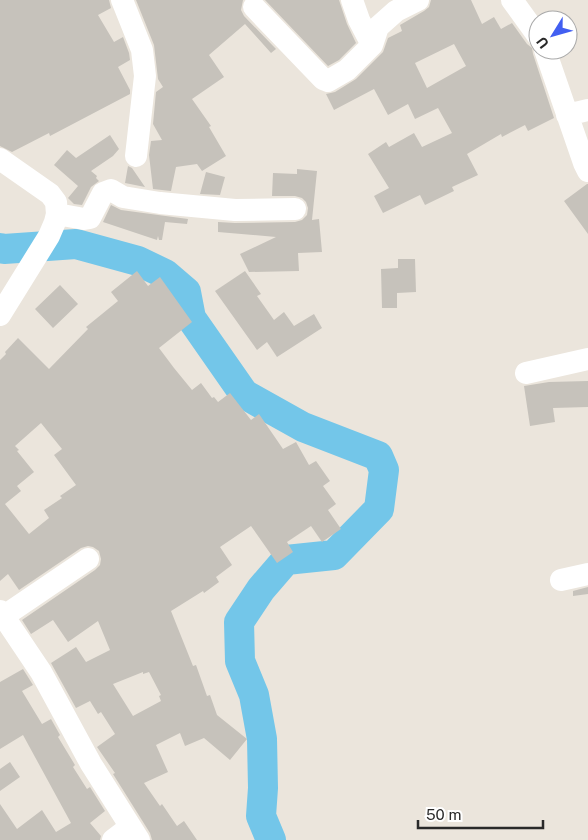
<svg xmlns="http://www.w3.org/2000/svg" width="588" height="840" font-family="'Public Sans',sans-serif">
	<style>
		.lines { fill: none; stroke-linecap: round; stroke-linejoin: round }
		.river { stroke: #73c6e9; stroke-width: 30 }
		.building { fill: #c6c2bb; fill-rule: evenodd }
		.minor { stroke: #fff; stroke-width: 22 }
	</style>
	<rect width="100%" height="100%" fill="#ebe5dc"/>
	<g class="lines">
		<path class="river" d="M0,248L4,249L76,244L138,261L165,274L186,292L191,318L244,394L303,427L378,456L384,470L379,509L334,555L286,560L261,589L239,622L240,661L254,695L262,739L263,788L261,816L271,840"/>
	</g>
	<path class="building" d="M0,0H109L111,8L98,15L114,42L123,37L129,53L130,60L118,67L130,90V94L50,136L49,133L12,152L0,146Z
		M136,0H243L241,10L244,16L276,49L271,53L245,24L209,55L224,77L192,99L211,126L209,127L226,156L202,171L197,164L176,167L171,191L153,189L149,155L151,141L162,140L153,124L156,92L163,87L158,79L154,45Z
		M265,0H339L347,24L356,43L339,60L328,66Z
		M431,0H471L482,24L494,17L501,29L512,23L527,44L532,48L533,54L554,118L528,131L525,125L502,137L501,134L467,154L478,175L452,187L454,191L425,205L420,195L383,213L374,196L389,188L368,154L386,142L389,147L414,133L422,147L452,133L438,108L415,119L408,104L388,115L374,89L334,110L326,94L335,92L356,79L383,52L388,38L402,31L400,25L424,11L429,7ZM454,44L466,66L427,88L415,63Z
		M110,135L119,149L113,156L91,171L97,176L96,178L99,181L91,187L82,205L74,204L68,198L78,186L54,165L67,150L76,158Z
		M128,166L132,168L145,187L125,183Z
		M297,169L317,171L312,220L319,219L322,252L298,253L299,271L249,272L240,254L276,237L218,232V222L235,223L295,222L302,220L307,215L308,208L306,202L302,198L295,196H272L273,173L297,174Z
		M206,172L225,177L220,195L200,194Z
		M587,184H588V234L564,201Z
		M111,205L121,210L188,219L187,224L165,222L162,240H159L158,236L157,240L103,222Z
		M398,259H415L416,292L397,293V308H382L381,269L398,268Z
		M137,271L148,286L160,277L192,322L159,348L174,368L192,390L201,383L212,398L214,397L218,402L230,393L251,420L259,414L283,449L296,442L309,465L316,461L330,481L323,486L336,504L328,510L341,529L322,542L311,526L287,542L293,552L277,563L251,526L220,547L232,565L216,577L219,582L204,593L203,591L171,611L193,666L196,665L207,696L210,695L217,715L247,739L230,760L204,738L185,746L180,733L156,745L168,772L144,783L160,806L162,804L177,826L184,821L197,840H152L150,833L113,774L115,773L97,747L115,734L101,712L98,714L90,701L76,708L51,663L76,647L86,662L110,650L98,621L68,642L53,620L31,634L22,620L95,570L100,565L101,559L99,551L93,547L88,546L81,548L19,590L8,574L0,581V360L6,354L5,352L18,338L49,369L88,329L86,327L118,301L111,292ZM41,423L62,449L54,455L76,485L60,496L62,498L44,510L49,518L29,534L5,504L21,491L17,486L34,472L17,451L19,450L15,446ZM143,672V674L149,672L161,695L159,696L161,701L133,716L113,684Z
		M245,271L261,294L257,296L274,320L284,312L294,326L314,314L322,328L277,357L267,342L257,350L215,291Z
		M60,285L78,304L53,328L35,309Z
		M588,381V407L553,408L555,422L530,426L524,386L549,382Z
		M588,587V594L573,596V591Z
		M23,669L33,685L22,691L42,724L51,719L60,735L58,737L75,765L73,767L87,789L90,787L105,811L90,823L101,836L100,840H0V804L17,829L42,810L56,832L71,823L23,735L0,749V682Z
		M10,762L20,777L0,791V769Z"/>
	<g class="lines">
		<path class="minor" d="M122,0L142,50L145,76L136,156
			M352,0L359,20L372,45
			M512,0L538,36
			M254,7L323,79L328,81L347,70L372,45L378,27L396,11L418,0
			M545,50L584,163L588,171
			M567,115L588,110
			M0,159L50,194L56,202L57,214L55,222L49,236L0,315
			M57,214L84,219L90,218L103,193L111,190L123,197L160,203L235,210L295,209
			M526,373L588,359
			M561,580L588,574
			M0,611L41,672L91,764L139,840
			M4,616L88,559
			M113,840L130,827"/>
	</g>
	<g transform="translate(553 35) rotate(233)"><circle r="24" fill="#ffffff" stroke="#a9a9a9"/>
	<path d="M0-4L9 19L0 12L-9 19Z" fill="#425ff1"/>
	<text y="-8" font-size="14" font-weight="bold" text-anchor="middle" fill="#292929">U</text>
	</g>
	<path d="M418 820v8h125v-8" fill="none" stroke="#292929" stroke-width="2.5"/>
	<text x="426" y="820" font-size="15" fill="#292929" stroke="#ffffff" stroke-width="4" paint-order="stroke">50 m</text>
</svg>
